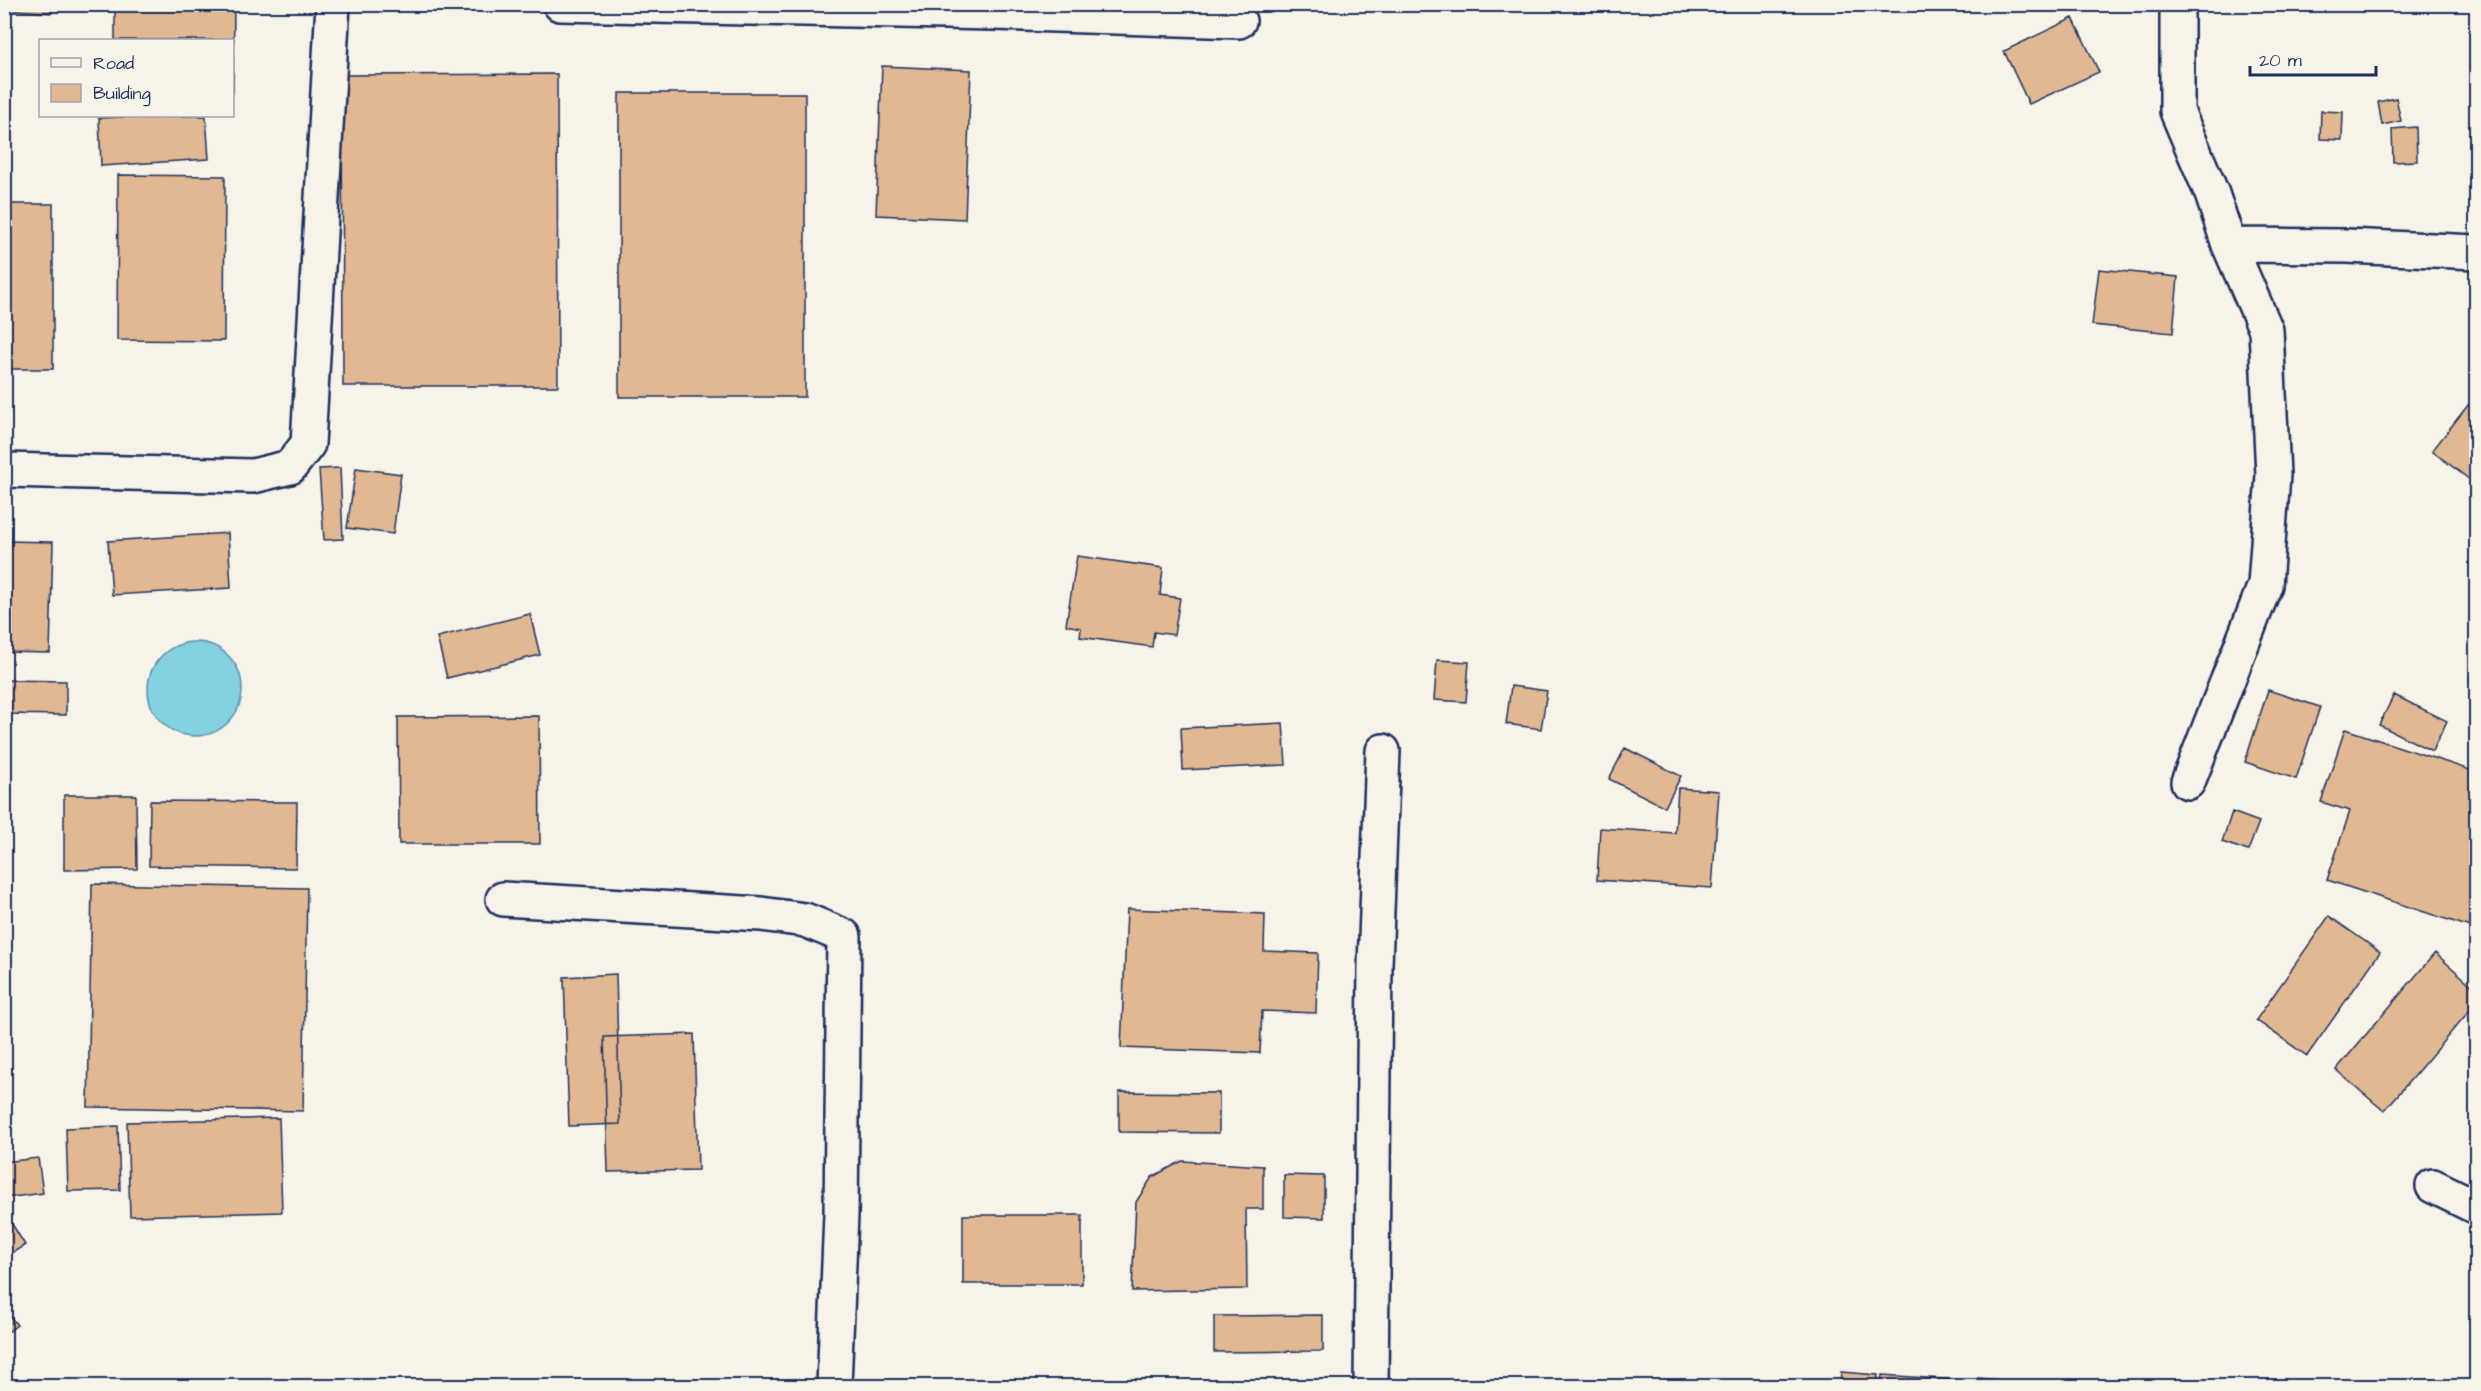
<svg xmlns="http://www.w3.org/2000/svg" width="2481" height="1391" font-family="'Architects Daughter',sans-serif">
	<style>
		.water { fill: #84d1e2; stroke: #5a90ad; stroke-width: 1.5 }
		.building { fill: #e1b891; stroke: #1b2f5e; stroke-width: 1.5 }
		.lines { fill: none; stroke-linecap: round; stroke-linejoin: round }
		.minor-casing { stroke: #1b2f5e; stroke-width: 38 }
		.minor { stroke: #f7f3e8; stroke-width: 33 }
	</style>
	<rect width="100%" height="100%" fill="#f7f3e8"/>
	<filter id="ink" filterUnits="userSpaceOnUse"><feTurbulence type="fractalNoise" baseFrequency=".0167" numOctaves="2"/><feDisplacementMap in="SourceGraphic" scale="12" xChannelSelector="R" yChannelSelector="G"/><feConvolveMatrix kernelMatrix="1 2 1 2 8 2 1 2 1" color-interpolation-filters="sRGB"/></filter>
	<g filter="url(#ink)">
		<path class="water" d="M148 689a47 47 0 1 1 94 0a47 47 0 1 1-94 0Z"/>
		<path class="building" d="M4,4H53L52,13L4,9Z
			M115,4H234L233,94L232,40H115Z
			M2073,18L2099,72L2029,104L2004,51Z
			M882,66L971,70L965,219L876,215Z
			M557,74L558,386H343L342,75Z
			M619,93H805V397H619Z
			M2396,98L2401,121L2382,125L2378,102Z
			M2321,111L2343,112L2342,140L2320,139Z
			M148,116H206L209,159L101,166L99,118Z
			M2416,127L2417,161L2393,162L2392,129Z
			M118,175L225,176L224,341L117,340Z
			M4,204H53V369H4Z
			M2099,269L2178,277L2173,333L2092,325Z
			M2476,395V480L2474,483L2432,451Z
			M340,468L343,539L324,540L319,469Z
			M356,468L401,474L393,534L347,528Z
			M228,533L231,588L112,595L108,541Z
			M4,541L53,542L50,653L4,652Z
			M1077,556L1163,568L1160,595L1180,598L1174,635L1154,632L1152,647L1080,637L1081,628L1066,625Z
			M530,614L540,655L447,678L437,637Z
			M1437,660L1469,662L1466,702L1434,700Z
			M4,680L66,681V715L4,714Z
			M1511,686L1547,691L1541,729L1506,724Z
			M2268,690L2320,707L2296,779L2245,762Z
			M2394,695L2447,721L2432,751L2379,725Z
			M539,716L540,844H399L398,717Z
			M1283,723L1286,765L1183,770L1181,728Z
			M2345,729L2476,772V929L2327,880L2350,811L2321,802Z
			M1625,748L1681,776L1665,807L1609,779Z
			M1678,788L1719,791L1712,888L1597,880L1600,828L1675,833Z
			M64,795H136L137,869L64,870Z
			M150,801L297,802L296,868L149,866Z
			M2232,812L2259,822L2248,851L2222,842Z
			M92,884L307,888L303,1111L88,1107Z
			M1127,909L1265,914L1264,951L1318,953L1316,1013L1262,1011L1260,1053L1121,1048Z
			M2329,916L2380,952L2307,1056L2256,1020Z
			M2435,953L2476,989V1003L2384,1111L2336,1070Z
			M616,974L620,1124L569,1126L564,977Z
			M694,1034L698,1170L608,1172L604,1037Z
			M1119,1092L1219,1093V1133L1119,1132Z
			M279,1118L282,1212L130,1216L127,1122Z
			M118,1126L120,1190L68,1191L66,1128Z
			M38,1158L43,1193L6,1198L4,1162Z
			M1182,1161L1263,1166V1209H1246L1247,1289L1132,1291L1136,1202L1152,1177Z
			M1284,1175L1324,1176V1218L1284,1217Z
			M4,1211L25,1245L6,1257L4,1255Z
			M963,1215H1082V1284H963Z
			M4,1308L17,1325L4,1335Z
			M1323,1315V1351L1214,1352V1316Z
			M1841,1372L1878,1375L1877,1386H1840Z
			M1882,1375L1957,1380L1956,1386H1881Z
			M1978,1378L2024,1382L2023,1386H1978Z"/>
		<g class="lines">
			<defs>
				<path id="minor" d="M560,4L993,13L1239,21
					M2177,4V111L2212,194L2229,245L2266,330L2273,475L2265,585L2188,782
					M2229,245L2347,246L2476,252
					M4,470L253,476L290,467L308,444L333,4
					M503,899L761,914L805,920L844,936L841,1214L834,1386
					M2433,1186L2476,1207
					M1371,1386L1375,965L1383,751"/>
			</defs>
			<use href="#minor" class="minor-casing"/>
			<use href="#minor" class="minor"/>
		</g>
	</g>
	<rect width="2481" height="1391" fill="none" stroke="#f7f3e8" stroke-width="24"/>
	<rect x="12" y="12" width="2457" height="1367" fill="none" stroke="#1b2f5e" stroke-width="2" filter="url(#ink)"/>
	<rect x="39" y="39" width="195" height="78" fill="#f7f3e8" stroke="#9fa5b1" stroke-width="1.5"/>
	<rect x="51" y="58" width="30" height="9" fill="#f7f3e8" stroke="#9fa5b1" stroke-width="1.5"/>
	<text x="93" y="69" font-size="18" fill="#1b2f5e">Road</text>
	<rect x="51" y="84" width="30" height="18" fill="#e1b891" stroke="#9fa5b1" stroke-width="1.5"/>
	<text x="93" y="99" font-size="18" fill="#1b2f5e">Building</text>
	<path d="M2250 66v9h126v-9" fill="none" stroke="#1b2f5e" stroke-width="3"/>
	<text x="2259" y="66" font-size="18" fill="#1b2f5e" stroke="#f7f3e8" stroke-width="4.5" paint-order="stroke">20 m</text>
</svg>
